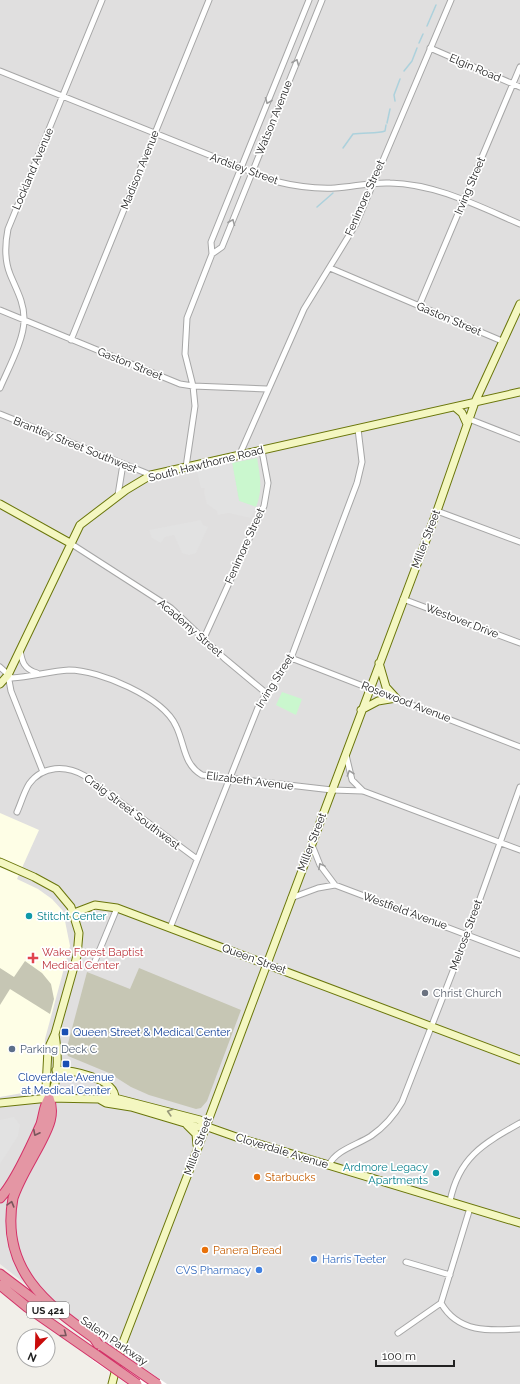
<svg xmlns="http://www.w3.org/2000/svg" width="520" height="1384" font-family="Raleway,sans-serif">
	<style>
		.residential { fill: #e0dfdf }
		.education { fill: #fefee6 }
		.construction { fill: #c6c6b4 }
		.park { fill: #caf7ce }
		.parking { fill: #e2e2e2 }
		.pier { fill: #fff }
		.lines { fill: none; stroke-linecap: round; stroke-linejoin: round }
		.stream { stroke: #acd1dc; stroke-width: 1.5 }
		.street-casing { stroke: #a6a6a6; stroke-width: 7 }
		.secondary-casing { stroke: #6a760b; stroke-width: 9 }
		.highway-casing { stroke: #d33268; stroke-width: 11 }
		.street { stroke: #fff; stroke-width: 5 }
		.secondary { stroke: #f4f7c1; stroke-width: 7 }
		.highway { stroke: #e496a4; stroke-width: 9 }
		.highway-bridge-casing { stroke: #d33268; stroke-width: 11; stroke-linecap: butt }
		.highway-bridge { stroke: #e496a4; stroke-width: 9 }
		.oneway { stroke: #9c9c9c }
		.oneway2 { stroke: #969779 }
		.oneway3 { stroke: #79565c }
		.culture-dot { fill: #0f9aa8; stroke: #fff; stroke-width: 1.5 }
		.health-dot { fill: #e0444e; stroke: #fff; stroke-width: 1.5 }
		.worship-dot { fill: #6b7280; stroke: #fff; stroke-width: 1.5 }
		.transit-dot { fill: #1a4fb4; stroke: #fff; stroke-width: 1.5 }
		.service-dot { fill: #5c6f8a; stroke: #fff; stroke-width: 1.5 }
		.food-dot { fill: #e8710a; stroke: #fff; stroke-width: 1.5 }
		.shop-dot { fill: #3f7fe0; stroke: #fff; stroke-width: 1.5 }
		.labels { text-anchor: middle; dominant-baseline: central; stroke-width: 3.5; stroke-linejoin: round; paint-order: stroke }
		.shield { fill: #fff; stroke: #646464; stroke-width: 1 }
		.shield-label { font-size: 10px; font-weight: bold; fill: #222 }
		.street-label { font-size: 11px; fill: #222; stroke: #fff }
		.culture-label { font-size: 11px; fill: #0d838f; stroke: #fff; text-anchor: start }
		.health-label { font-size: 11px; fill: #be3a42; stroke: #fff; text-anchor: start }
		.worship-label { font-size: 11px; fill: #5b616d; stroke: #fff; text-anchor: start }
		.transit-label { font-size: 11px; fill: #164399; stroke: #fff; text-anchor: start }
		.service-label { font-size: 11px; fill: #4e5e75; stroke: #fff; text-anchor: start }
		.food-label { font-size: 11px; fill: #c56008; stroke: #fff; text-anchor: start }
		.shop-label { font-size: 11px; fill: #366cbe; stroke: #fff; text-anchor: start }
	</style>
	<rect width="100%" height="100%" fill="#f1efe9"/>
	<path class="residential" d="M0,0H520V1384H163L103,1345L0,1264Z"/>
	<path class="education" d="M0,813L39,830L17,879L38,889L52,899L63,911L70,946L45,1039L42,1085L39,1090L0,1097Z"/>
	<path class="construction" d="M25,961L42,973L51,984L54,999L50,1014L10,989L0,1005V968L14,977Z
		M139,968L241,1010L207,1101L201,1108L196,1109L149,1095L131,1087L109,1073L68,1056L66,1051L87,972L130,989Z"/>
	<path class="park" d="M257,458C260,475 263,490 256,507L239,501L232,463Z
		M282,692L302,699L296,715L276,705Z"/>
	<path class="parking" d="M232,463L239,501L256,507L251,518L229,513L218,515L217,511L207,504L204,492L205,488H201L197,471Z
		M201,520L203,525L208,527L196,553L189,555L182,553L174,535L165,537L161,543L152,538L149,530Z
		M14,1117L20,1125L18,1136L0,1164V1120Z"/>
	<path class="pier" d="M104,1341L167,1384H127L92,1360Z"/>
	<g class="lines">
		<path class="stream" d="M427,26L436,5
			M419,43L423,34
			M404,71L412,61L417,48
			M395,101L394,95L400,79
			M387,123L390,109
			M343,148L353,134C363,132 378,134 385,131L386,125
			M317,207L333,193"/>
		<defs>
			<path id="street" d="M430,48L520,87
				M0,71L274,181C294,186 315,189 335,188C353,187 371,182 390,183C436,184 478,206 520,224
				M212,254L211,242L309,0
				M330,268L502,341
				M419,306L520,67
				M0,310L180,384L193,386L267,389
				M71,340L209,0
				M0,388C8,369 25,338 24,318C24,302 16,289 10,274C4,259 5,244 8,229L102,0
				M0,414L151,475
				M469,419L520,439
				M239,456L304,309L356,224L451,0
				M186,467L195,406L193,386L185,354L187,318L212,254L222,247L322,0
				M118,495L123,464
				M437,511L520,542
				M70,543L171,608L224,658L266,693
				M403,599L520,643
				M204,638L264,506L268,483L262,451
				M20,650C22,662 24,669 37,673
				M291,658L520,747
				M0,667L12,678C31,677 50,671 69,670C99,670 163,697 176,726C185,744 183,764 202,775L332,790L363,791L520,850
				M8,675L11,691L43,772
				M346,755L352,780L363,791
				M17,812C21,803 24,792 29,784C43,765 66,765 85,776L197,859
				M312,845L320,865L335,885
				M291,898L318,888L335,885L520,955
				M170,928L259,705L291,658L357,483L362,462L358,429
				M93,966L117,908
				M329,1165C336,1150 357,1145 371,1136C384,1127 394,1116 402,1102L467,935L520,787
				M450,1201C459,1157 483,1144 520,1123
				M470,1208L441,1303C458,1333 489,1331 520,1329
				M406,1262L450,1275
				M398,1333L441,1303"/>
			<path id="secondary" d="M455,407L462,413L467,424
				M0,504L70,543
				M379,663L386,687L396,698
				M0,684L8,675L80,525L126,490L151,475L520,392
				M361,710L378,701L396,698
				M0,862L34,877L56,889L71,907L79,933L77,956L55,1034L48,1049L46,1088L49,1098
				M74,913L95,905L117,908L520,1060
				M56,1070C71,1070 115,1078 115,1098
				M49,1098C60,1081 58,1054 55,1034
				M99,1099L106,1103L131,1107L198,1127L205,1126L239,1138L520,1223
				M0,1103L49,1098L99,1099L106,1097L115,1098L200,1120L205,1126
				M187,1125L196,1134L197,1145
				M112,1384L122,1345L193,1161L437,511L475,402L520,304"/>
			<path id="highway" d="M49,1098C56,1116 47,1130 39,1146C30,1163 19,1180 13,1198C0,1269 46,1304 94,1338L98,1344
				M0,1198C13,1185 33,1142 41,1124C44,1114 44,1106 49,1098
				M0,1274L37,1302
				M0,1285L27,1307L96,1355"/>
		</defs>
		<use href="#street" class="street-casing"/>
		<use href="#secondary" class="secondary-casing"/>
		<use href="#highway" class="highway-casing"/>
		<use href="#street" class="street"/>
		<use href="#secondary" class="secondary"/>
		<use href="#highway" class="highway"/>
		<defs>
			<path id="highway-bridge" d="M102,1346L157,1384
				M96,1355L137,1384"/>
		</defs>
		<use href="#highway-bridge" class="highway-bridge-casing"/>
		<use href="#highway-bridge" class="highway-bridge"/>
	</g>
	<defs><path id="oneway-chevron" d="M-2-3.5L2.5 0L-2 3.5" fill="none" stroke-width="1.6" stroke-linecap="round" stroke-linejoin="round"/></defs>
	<g class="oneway">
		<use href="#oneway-chevron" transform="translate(296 62) rotate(-68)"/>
		<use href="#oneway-chevron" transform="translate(268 101) rotate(112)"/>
		<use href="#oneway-chevron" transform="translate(232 222) rotate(-68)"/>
		<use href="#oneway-chevron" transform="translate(350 773) rotate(-109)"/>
		<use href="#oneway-chevron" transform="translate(321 866) rotate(-118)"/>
	</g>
	<use class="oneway2" href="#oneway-chevron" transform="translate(170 1112) rotate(-163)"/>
	<g class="oneway3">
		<use href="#oneway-chevron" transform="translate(36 1133) rotate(117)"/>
		<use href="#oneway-chevron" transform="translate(11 1204) rotate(-74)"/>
		<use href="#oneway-chevron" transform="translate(64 1334) rotate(36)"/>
	</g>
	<g class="culture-dot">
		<circle cx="29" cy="916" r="4"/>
		<circle cx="436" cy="1173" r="4"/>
	</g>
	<path class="health-dot" d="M31 952h4v4h4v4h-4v4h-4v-4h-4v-4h4z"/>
	<circle class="worship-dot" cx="425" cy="993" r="4"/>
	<g class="transit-dot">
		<rect x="61" y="1028" width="8" height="8" rx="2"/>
		<rect x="62" y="1060" width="8" height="8" rx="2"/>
	</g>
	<circle class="service-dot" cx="12" cy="1049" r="4"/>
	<g class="food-dot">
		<circle cx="257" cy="1177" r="4"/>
		<circle cx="205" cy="1250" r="4"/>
	</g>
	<g class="shop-dot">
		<circle cx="314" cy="1259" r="4"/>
		<circle cx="259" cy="1270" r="4"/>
	</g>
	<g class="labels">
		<rect class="shield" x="27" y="1302" width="42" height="16" rx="3"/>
		<g class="shield-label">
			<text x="48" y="1310">US 421</text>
		</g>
		<g class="street-label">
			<text transform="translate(475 68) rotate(23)">Elgin Road</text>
			<text transform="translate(274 118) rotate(-68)">Watson Avenue</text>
			<text transform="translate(33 169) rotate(-67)">Lockland Avenue</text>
			<text transform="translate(244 169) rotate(20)">Ardsley Street</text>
			<text transform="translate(140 170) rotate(-68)">Madison Avenue</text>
			<text transform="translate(470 186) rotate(-67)">Irving Street</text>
			<text transform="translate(365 198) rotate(-66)">Fenimore Street</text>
			<text transform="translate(449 319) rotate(23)">Gaston Street</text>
			<text transform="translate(130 364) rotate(22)">Gaston Street</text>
			<text transform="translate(75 445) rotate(22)">Brantley Street Southwest</text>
			<text transform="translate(206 464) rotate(-14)">South Hawthorne Road</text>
			<text transform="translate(426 539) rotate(-69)">Miller Street</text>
			<text transform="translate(245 546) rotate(-66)">Fenimore Street</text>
			<text transform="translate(462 621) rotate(21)">Westover Drive</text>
			<text transform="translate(190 628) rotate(41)">Academy Street</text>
			<text transform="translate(275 681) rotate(-58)">Irving Street</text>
			<text transform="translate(406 702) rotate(21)">Rosewood Avenue</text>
			<text transform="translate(250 781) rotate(7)">Elizabeth Avenue</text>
			<text transform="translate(132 812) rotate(37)">Craig Street Southwest</text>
			<text transform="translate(312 842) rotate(-69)">Miller Street</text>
			<text transform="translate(405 911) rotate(20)">Westfield Avenue</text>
			<text transform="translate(466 935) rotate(-70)">Melrose Street</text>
			<text transform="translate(254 959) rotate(20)">Queen Street</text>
			<text transform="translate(198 1146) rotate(-70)">Miller Street</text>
			<text transform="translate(282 1151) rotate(17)">Cloverdale Avenue</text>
			<text transform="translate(114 1341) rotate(34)">Salem Parkway</text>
		</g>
		<g class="culture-label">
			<text x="37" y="916">Stitcht Center</text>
			<text x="428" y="1167" text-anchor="end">Ardmore Legacy<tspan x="428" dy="13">Apartments</tspan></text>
		</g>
		<g class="health-label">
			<text x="42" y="952">Wake Forest Baptist<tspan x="42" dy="13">Medical Center</tspan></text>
		</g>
		<g class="worship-label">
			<text x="433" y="993">Christ Church</text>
		</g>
		<g class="transit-label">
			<text x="73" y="1032">Queen Street &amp; Medical Center</text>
			<text x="66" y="1077" text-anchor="middle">Cloverdale Avenue<tspan x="66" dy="13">at Medical Center</tspan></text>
		</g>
		<g class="service-label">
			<text x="20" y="1049">Parking Deck C</text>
		</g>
		<g class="food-label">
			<text x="265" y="1177">Starbucks</text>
			<text x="213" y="1250">Panera Bread</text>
		</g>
		<g class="shop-label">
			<text x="322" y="1259">Harris Teeter</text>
			<text x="251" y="1270" text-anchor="end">CVS Pharmacy</text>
		</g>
	</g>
	<g transform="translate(36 1348) rotate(203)"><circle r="19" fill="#ffffff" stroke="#a7a7a7"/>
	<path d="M0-3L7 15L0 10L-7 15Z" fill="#c90b0a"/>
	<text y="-6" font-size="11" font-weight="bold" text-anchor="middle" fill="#222222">N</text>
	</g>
	<path d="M376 1360v6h78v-6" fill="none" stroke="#222222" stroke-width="2"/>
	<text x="382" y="1360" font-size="12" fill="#222222" stroke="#ffffff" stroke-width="3" paint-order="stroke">100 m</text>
</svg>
